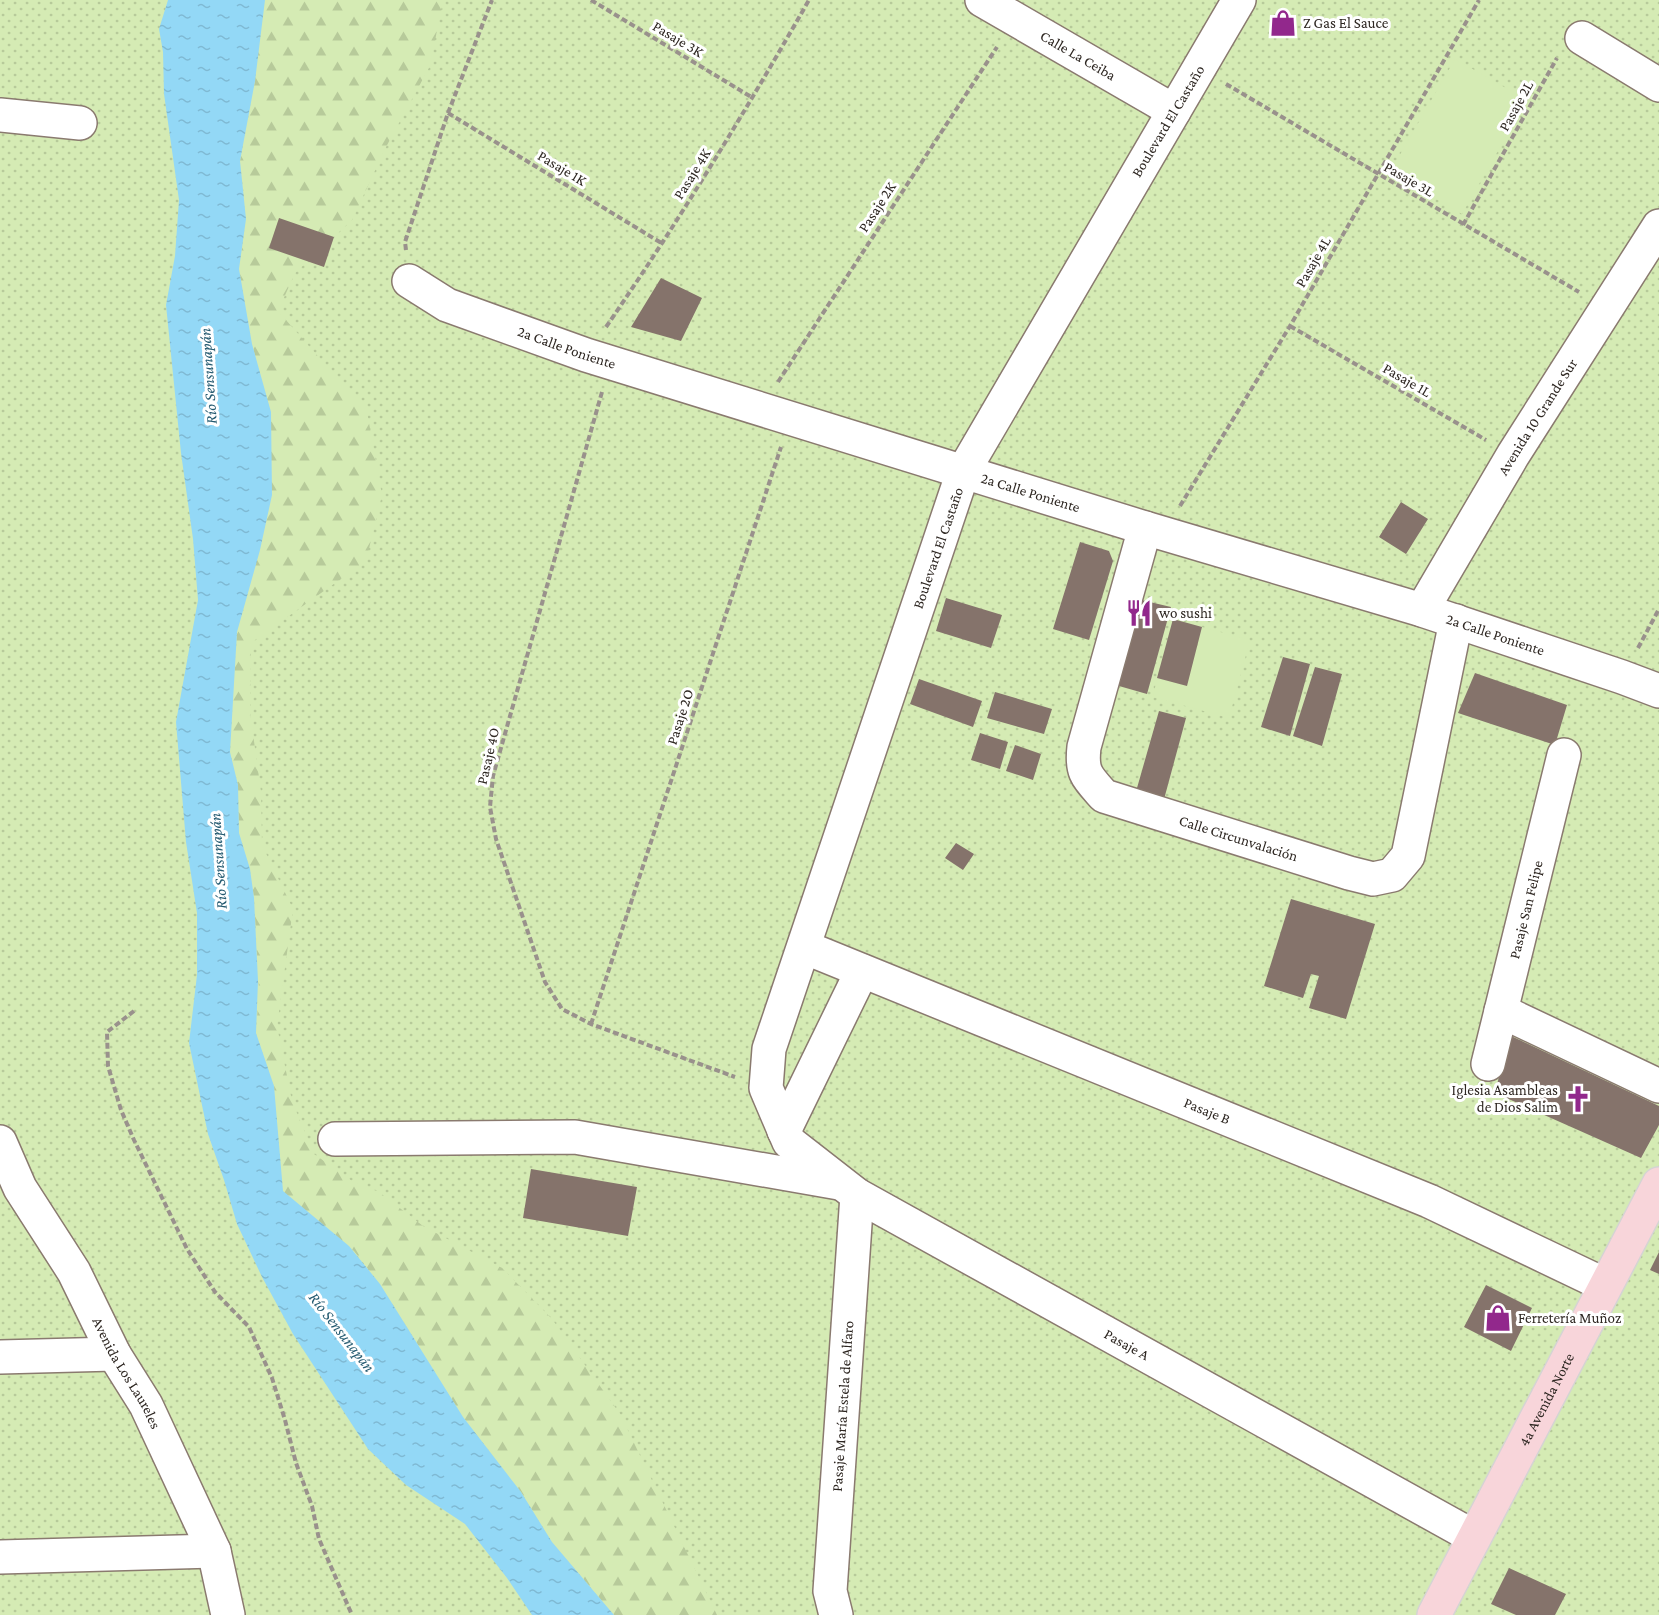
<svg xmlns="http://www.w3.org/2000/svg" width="1659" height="1615" font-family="'Crimson Pro',serif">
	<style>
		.grass { fill: url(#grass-dots) }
		.forest { fill: url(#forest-firs) }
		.garden { fill: #d5ebb4 }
		.water { fill: url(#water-ripples) }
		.building { fill: #85736b }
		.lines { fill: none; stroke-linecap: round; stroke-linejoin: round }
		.minor-casing { stroke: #8a7a6f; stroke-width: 36 }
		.major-casing { stroke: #d5d4d3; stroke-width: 36 }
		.path { stroke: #99918c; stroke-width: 4; stroke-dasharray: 6 3; stroke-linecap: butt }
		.minor { stroke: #fff; stroke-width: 33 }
		.major { stroke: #f8d5da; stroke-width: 33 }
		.labels { text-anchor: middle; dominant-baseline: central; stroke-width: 6; stroke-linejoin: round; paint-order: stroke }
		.poi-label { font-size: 15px; fill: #2e2722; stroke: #fff; text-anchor: start }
		.street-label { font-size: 15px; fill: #2e2722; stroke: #fff }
		.water-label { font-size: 16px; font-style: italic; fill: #245a70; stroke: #fff }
	</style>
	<defs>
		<pattern id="grass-dots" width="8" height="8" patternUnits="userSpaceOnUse" patternTransform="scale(1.5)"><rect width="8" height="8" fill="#d5ebb4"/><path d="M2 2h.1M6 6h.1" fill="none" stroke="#b7ca9a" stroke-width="1.8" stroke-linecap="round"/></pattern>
		<pattern id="forest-firs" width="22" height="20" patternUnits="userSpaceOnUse" patternTransform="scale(1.5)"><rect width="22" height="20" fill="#d5ebb4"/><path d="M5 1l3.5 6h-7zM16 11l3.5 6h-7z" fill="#b7ca9a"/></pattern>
		<pattern id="water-ripples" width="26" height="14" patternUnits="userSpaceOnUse" patternTransform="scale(1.5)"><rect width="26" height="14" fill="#93d8f6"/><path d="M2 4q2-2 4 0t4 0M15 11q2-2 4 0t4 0" fill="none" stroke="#7fb9d3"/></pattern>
	</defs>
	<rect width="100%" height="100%" fill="#fef6f1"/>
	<path class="grass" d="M0,0H1659V1615H0Z"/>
	<path class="forest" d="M264,0H443L430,66L386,147L352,220L295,273L278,311L367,412L382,495L366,561L251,643L250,712L261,792L262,845L293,909L277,1026L292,1101L314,1154L352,1181L379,1192L423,1226L502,1268L552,1319L620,1414L717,1615H614L552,1542L521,1492L463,1417L380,1284L354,1251L283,1192L274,1086L256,1033L259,990L254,898L250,869L239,833L238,785L230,752L237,632L246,599L270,412L252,344L239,269L246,219L240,161L255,81Z"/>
	<path class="garden" d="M1455,59L1527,100L1462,214L1390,172Z
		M1202,627L1250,640L1229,718L1153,697L1157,678L1187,686Z"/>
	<path class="water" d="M168,0H265L255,81L240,161L246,219L239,269L252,344L271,412L272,495L260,550L237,632L230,752L238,785L239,833L250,869L254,898L258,981L256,1033L274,1086L283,1191L349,1246L380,1284L463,1417L521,1492L552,1542L614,1615H532L507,1578L465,1524L406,1485L368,1449L293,1334L262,1277L237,1224L224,1180L208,1134L189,1043L197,975V913L186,842L176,722L198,600L193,539L181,453L166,305L175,256L179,200L164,94L163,52L159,29Z"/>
	<path class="building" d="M279,218L334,237L324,267L269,248Z
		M661,278L702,298L681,341L631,327Z
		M1401,502L1428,519L1406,554L1379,537Z
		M1080,542L1109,551L1113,561L1089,640L1053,629Z
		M946,598L1002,615L991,648L936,631Z
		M1137,599L1171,607L1147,694L1112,684Z
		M1173,619L1202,627L1187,686L1157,678Z
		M1283,657L1310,664L1290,736L1261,727Z
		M1315,667L1342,674L1322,746L1293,736Z
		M1475,673L1567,705L1555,745L1458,713Z
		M919,679L982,701L973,727L910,704Z
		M995,692L1052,709L1044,734L987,718Z
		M1159,711L1186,718L1163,803L1135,795Z
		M980,733L1008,742L1000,769L971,760Z
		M1015,745L1041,754L1033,780L1006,771Z
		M956,843L974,854L963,870L945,858Z
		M1291,899L1375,924L1346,1019L1309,1008L1319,976L1311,974L1303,998L1264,986Z
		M1509,1035L1659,1106V1125L1641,1158L1495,1093Z
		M531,1169L637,1187L628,1236L523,1218Z
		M1659,1252V1274L1650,1270Z
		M1486,1285L1532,1308L1511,1351L1464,1327Z
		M1509,1568L1566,1594L1555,1615H1516L1491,1604Z"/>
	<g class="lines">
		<defs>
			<g id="minor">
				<path id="s1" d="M982,0L1174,111"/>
				<path id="s2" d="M1239,0L963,472L769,1049L766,1088L789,1142L857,1195L1474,1537"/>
				<path d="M1582,38L1659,85"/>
				<path d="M0,115L80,123"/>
				<path id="s3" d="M409,281L447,305L586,355L1145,528L1422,610L1622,677L1659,691"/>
				<path id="s4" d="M1145,528L1084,747C1081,773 1087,777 1104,796L1349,873L1373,879L1392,875L1408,856L1456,621"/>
				<path id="s5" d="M1422,610L1513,455L1659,226"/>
				<path id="s6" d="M804,947L1429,1201L1605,1285"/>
				<path d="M1501,1011L1659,1086"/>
				<path id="s7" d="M1488,1064L1564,755"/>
				<path d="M784,1131L862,971"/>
				<path d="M335,1139L575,1137L839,1183"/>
				<path id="s8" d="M0,1142L20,1188L74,1272L114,1354L146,1405L214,1551L228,1615"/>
				<path d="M0,1357L114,1354"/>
				<path d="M0,1557L214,1551"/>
				<path id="s9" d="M836,1615L830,1591L857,1195"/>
			</g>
			<g id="major">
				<path id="s10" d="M1434,1615L1659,1184"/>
			</g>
		</defs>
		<use href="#minor" class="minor-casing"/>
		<use href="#major" class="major-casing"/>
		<path class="path" d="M591,0L753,98
			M1226,84L1579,292
			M448,113L663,244
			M1463,225L1557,58
			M406,250L405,242L448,113L492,0
			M1290,326L1486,440
			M606,327C679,221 745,112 809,0
			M778,382L997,47
			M602,392L493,776L490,807L496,839L545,982L562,1009L591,1024L735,1077
			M1180,506L1290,326L1479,0
			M1638,648L1659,609
			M134,1011L107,1032L108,1066L121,1110L134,1140L187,1249L215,1292L249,1327L272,1378L285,1420L296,1463L312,1506L319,1539L352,1615
			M591,1024L781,447"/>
		<use href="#minor" class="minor"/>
		<use href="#major" class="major"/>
	</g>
	<defs>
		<symbol id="shop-bare" viewBox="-9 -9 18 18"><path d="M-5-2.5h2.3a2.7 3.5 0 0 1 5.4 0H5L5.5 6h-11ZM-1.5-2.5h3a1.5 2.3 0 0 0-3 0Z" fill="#92288c" stroke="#fff" stroke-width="2.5" paint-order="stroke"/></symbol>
		<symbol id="restaurant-bare" viewBox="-9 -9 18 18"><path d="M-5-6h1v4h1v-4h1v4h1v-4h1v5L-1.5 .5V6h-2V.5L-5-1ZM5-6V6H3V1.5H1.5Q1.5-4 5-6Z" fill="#92288c" stroke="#fff" stroke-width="2.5" paint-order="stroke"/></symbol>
		<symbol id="church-bare" viewBox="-9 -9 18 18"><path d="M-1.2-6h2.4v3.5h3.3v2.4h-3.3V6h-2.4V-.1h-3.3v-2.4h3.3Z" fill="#92288c" stroke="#fff" stroke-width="2.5" paint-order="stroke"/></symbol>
	</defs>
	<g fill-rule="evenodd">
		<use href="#shop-bare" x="1264" y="4" width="38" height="38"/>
		<use href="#restaurant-bare" x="1120" y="594" width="38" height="38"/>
		<use href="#church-bare" x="1559" y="1080" width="38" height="38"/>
		<use href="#shop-bare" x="1479" y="1299" width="38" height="38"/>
	</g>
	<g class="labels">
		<g class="poi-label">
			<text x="1303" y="23">Z Gas El Sauce</text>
			<text x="1159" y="613">wo sushi</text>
			<text x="1558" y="1090" text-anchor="end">Iglesia Asambleas<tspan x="1558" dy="17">de Dios Salim</tspan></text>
			<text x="1518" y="1318">Ferretería Muñoz</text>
		</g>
		<g class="street-label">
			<text transform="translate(678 39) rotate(31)">Pasaje 3K</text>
			<text stroke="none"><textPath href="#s1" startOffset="111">Calle La Ceiba</textPath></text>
			<text transform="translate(1516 106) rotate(-61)">Pasaje 2L</text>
			<text transform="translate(1168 121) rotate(-59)">Boulevard El Castaño</text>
			<text transform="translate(562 168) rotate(31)">Pasaje 1K</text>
			<text transform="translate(692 174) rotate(-58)">Pasaje 4K</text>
			<text transform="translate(1409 179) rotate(30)">Pasaje 3L</text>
			<text transform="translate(877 207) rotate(-57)">Pasaje 2K</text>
			<text transform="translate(1313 262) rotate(-60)">Pasaje 4L</text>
			<text stroke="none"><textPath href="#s3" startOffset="172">2a Calle Poniente</textPath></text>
			<text transform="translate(1407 380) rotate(30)">Pasaje 1L</text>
			<text stroke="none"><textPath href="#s5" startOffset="225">Avenida 10 Grande Sur</textPath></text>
			<text stroke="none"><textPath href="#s3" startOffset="658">2a Calle Poniente</textPath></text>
			<text transform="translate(938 548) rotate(-71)">Boulevard El Castaño</text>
			<text stroke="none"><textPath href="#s3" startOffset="1144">2a Calle Poniente</textPath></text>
			<text transform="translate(680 717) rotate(-72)">Pasaje 2O</text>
			<text transform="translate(488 756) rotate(-77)">Pasaje 4O</text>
			<text stroke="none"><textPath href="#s4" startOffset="424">Calle Circunvalación</textPath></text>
			<text stroke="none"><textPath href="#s7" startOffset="159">Pasaje San Felipe</textPath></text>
			<text stroke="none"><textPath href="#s6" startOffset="435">Pasaje B</textPath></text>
			<text stroke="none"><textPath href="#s2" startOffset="1648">Pasaje A</textPath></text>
			<text stroke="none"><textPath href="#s8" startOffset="264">Avenida Los Laureles</textPath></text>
			<text stroke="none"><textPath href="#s10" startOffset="243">4a Avenida Norte</textPath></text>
			<text stroke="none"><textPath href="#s9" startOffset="210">Pasaje María Estela de Alfaro</textPath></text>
		</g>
		<g class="water-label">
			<text transform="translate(208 376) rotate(-94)">Río Sensunapán</text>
			<text transform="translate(218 861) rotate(-94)">Río Sensunapán</text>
			<text transform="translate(342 1332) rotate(52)">Río Sensunapán</text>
		</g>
	</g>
</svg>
